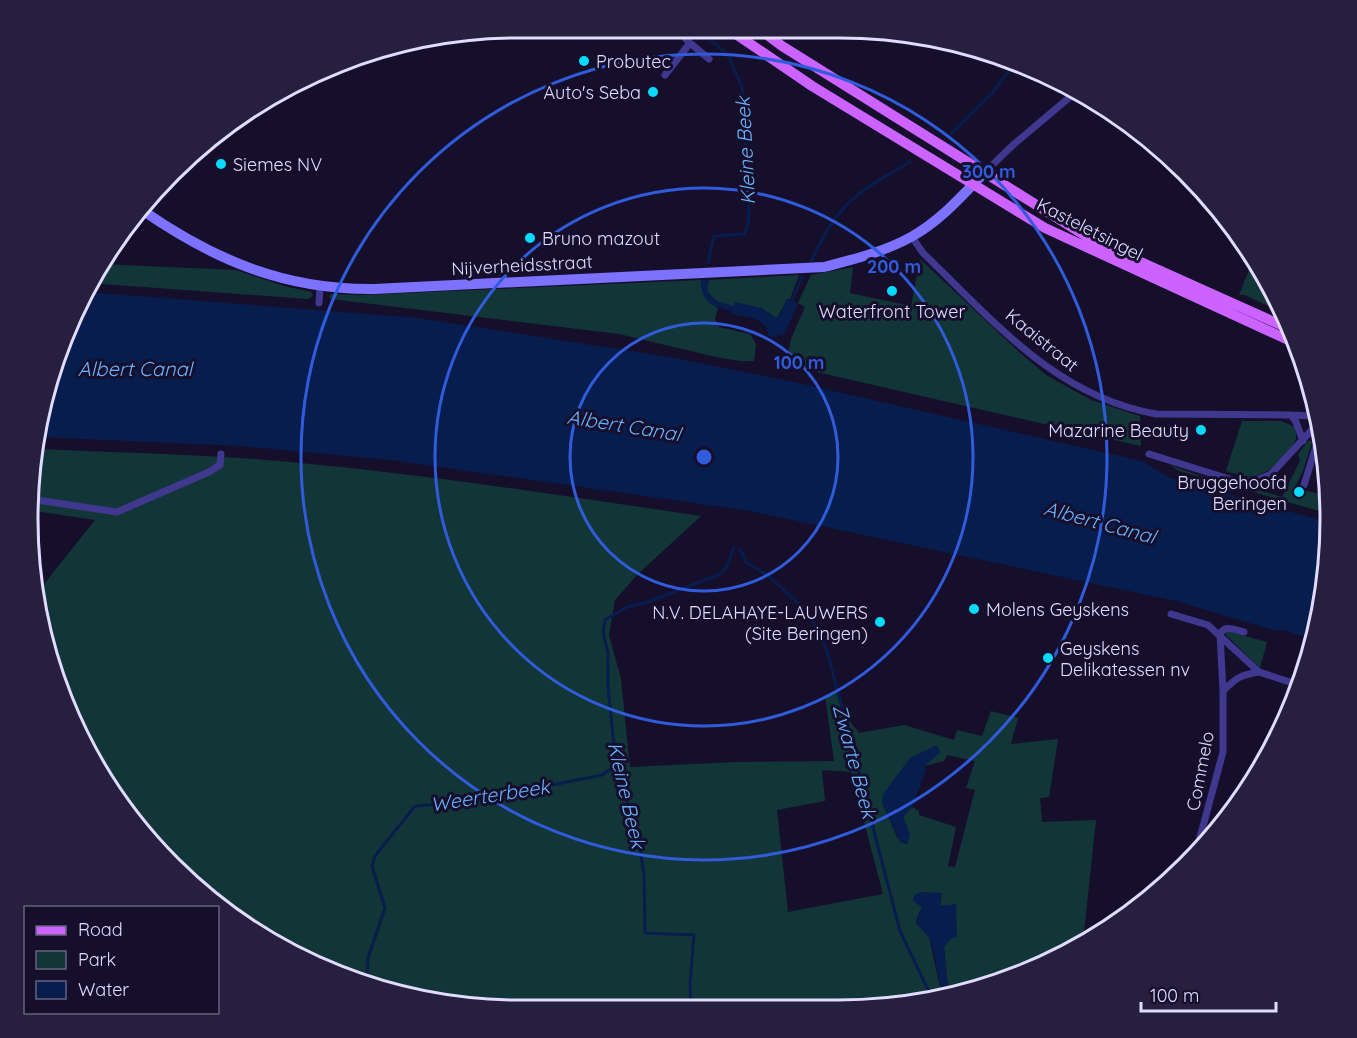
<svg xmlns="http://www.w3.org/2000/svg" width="1357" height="1038" font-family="Quicksand,sans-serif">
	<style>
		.green { fill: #123637; fill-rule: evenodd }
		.water { fill: #071d4d }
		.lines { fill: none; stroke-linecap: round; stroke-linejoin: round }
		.stream { stroke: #071d4d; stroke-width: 3 }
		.street { stroke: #3f388e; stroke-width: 7 }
		.secondary { stroke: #7c72ff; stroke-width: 10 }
		.primary { stroke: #cc62ff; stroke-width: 10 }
		.ring { fill: none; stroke: #305cdc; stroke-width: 3 }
		.poi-dot { fill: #07daff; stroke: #160f2c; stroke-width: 2 }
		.labels { text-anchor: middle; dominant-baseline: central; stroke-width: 6; stroke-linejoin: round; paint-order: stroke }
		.poi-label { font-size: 18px; fill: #e0dbff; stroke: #160f2c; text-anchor: start }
		.street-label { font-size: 18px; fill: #e0dbff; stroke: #160f2c }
		.water-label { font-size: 20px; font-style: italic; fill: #69b2ff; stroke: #160f2c }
		.rim { fill: none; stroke: #e0dbff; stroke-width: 3 }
		.centre { fill: #305cdc; stroke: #160f2c; stroke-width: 3 }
		.ring-label { font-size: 18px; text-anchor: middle; font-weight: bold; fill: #305cdc; stroke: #160f2c; stroke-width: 6; stroke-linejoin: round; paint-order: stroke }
	</style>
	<rect width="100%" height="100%" fill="#160f2c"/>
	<path class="green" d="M1239,237L1247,246L1283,313L1245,295H1239L1253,260L1238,243Z
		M920,259L1018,351L1046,375L1091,400L1140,416L1141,446L786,365L791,339L805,307L798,303L811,275L853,267L850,293L911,306Z
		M100,264L236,270L284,286L311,292L313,296L308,299L89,283Z
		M799,275L790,299H787L778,317L776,318L769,313L735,303L734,306C721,303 712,302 706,288L709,280Z
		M701,280C701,292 707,303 718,308L715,319L719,327L750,334L756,344L754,361H740L716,357L619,334L331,299L329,297L331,294L361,295Z
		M1242,421H1281L1295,427C1296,432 1297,436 1295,441C1288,455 1270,473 1255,476C1245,478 1235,474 1226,471Z
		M1309,440L1312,442L1303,471L1295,487L1300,493L1303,490L1328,496L1330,514L1179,471L1170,465C1197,474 1228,490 1258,486L1259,490L1282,497L1300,461L1298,454Z
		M36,449C109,452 182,454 254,459C404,471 552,494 701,516L638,574L615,600L609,635L621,679L630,767L736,762L834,761L825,695L839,691L845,715L859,733L904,725L954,740L957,730L982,736L991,711L1018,718L1011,744L1058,739L1049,797L1040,798L1042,822L1096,820L1083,942L996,985L902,1007H454L361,985L246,928L171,867L110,792L44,647L37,593L95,520L28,510ZM937,745L924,766L944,761L947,755L975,761L966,788L975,790L955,867L948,866L956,827L919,815V811L912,807L903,817L910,835L898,839L886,812ZM822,770L851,772L883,894L788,912L777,810L825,801ZM942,893L940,906L956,905L951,939L944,946L948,988L942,996L929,937L916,923C919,906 929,902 942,893Z
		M1226,631L1267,642L1260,668L1226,635Z"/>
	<path class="water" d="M701,280H709L707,291L716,301L734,306L735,302L762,308L774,317H779L787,299L798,303L784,335L778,334L777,338L769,336C766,318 750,318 732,314V311C712,306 701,303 701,280Z
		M85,292L418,318L669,357L789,381L1142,461L1168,477L1330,523L1320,615L1313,639L1283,630H1273L1176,601L750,511L391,460L240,446L38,437L44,392Z
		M937,745L940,753L924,766L926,770L912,807L903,817L910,835L907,844L901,843L882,804L883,794L910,758Z
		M922,892L942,893L940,906L956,904L957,936L951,939L944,947L948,988L942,997L935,957L929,937L916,923L922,907L913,901L914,895Z"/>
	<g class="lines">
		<path class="stream" d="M697,28L728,55L742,87L749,211L748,225L744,234L714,236L708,262
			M951,134L993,92L1015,63
			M812,260C837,203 858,192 910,162
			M791,303L802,277
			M740,549L747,563L767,575L795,600L815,625L827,651L900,931L933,1000
			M370,987L367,972L368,958L385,908L372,866L375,856L415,806L467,802L602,775L616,765
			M691,1007L690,983L694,935L646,933L645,932L644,875L639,840L616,765L608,687V653L603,632L605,620L627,607L645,603L718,575L726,568L734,548"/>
		<path class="street" d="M690,43L709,59
			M665,75L690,43L674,27
			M984,173L1013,145L1077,91
			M912,237L923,253C994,321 1055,396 1156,414L1291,415L1313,416L1319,419
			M319,303L320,287
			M1291,415L1296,422L1303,441
			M1149,454L1236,481H1255L1271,474L1320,421
			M1304,485L1318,440L1313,430
			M30,499L117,512L209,472L220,465L221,454
			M1171,614L1208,625L1259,672L1299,685
			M1223,691L1220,634C1225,624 1235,630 1244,632
			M1202,831L1213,834
			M1195,856L1223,752V691C1236,678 1240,675 1259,672"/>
		<path class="secondary" d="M142,210C214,260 285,290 374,289L824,267C854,259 884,252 911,237C940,221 962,196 984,173"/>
		<path class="primary" d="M727,28L812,86L1045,228L1297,344
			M758,28L782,46L1094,241L1292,330"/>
	</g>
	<g class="ring">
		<circle cx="704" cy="457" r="134"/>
		<circle cx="704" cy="457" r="269"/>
		<circle cx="704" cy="457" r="403"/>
	</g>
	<g class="poi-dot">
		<circle cx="584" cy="61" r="6"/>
		<circle cx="653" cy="92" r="6"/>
		<circle cx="221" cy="164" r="6"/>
		<circle cx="530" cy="238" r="6"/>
		<circle cx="892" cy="291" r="6"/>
		<circle cx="1201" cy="430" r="6"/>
		<circle cx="1299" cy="492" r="6"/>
		<circle cx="974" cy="609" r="6"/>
		<circle cx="880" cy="622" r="6"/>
		<circle cx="1048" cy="658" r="6"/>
	</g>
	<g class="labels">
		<g class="poi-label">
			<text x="596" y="61">Probutec</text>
			<text x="641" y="92" text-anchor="end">Auto's Seba</text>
			<text x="233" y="164">Siemes NV</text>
			<text x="542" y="238">Bruno mazout</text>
			<text x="892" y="311" text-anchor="middle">Waterfront Tower</text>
			<text x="1189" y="430" text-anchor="end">Mazarine Beauty</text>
			<text x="1287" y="482" text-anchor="end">Bruggehoofd<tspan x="1287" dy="21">Beringen</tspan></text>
			<text x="986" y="609">Molens Geyskens</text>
			<text x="868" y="612" text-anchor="end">N.V. DELAHAYE-LAUWERS<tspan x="868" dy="21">(Site Beringen)</tspan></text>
			<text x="1060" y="648">Geyskens<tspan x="1060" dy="21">Delikatessen nv</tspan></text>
		</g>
		<g class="street-label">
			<text transform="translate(1090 229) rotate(27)">Kasteletsingel</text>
			<text transform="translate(522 265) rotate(-3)">Nijverheidsstraat</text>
			<text transform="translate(1042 340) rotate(39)">Kaaistraat</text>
			<text transform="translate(1200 771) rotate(-79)">Commelo</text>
		</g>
		<g class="water-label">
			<text transform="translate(745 151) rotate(-93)">Kleine Beek</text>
			<text x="135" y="368">Albert Canal</text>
			<text transform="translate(624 425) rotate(9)">Albert Canal</text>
			<text transform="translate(1100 522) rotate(15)">Albert Canal</text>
			<text transform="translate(855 761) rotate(75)">Zwarte Beek</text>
			<text transform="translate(490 795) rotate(-9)">Weerterbeek</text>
			<text transform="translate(627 795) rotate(77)">Kleine Beek</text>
		</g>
	</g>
	<path d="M0 0H1357V1038H0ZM519 38H839A481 481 0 0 1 1320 519V519A481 481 0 0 1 839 1000H519A481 481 0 0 1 38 519V519A481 481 0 0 1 519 38Z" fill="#261f3d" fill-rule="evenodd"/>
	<path class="rim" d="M519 38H839A481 481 0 0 1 1320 519V519A481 481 0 0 1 839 1000H519A481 481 0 0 1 38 519V519A481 481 0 0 1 519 38Z"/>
	<circle cx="704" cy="457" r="9" class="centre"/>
	<g class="ring-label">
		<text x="989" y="178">300 m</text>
		<text x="894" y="273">200 m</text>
		<text x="799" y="369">100 m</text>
	</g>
	<rect x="24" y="906" width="195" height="108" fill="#160f2c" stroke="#676180" stroke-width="1.5"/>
	<rect x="36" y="926" width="30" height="9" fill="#cc62ff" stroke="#676180" stroke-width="1.5"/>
	<text x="78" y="936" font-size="18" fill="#e0dbff">Road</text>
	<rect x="36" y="951" width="30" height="18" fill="#123637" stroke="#676180" stroke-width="1.5"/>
	<text x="78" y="966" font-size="18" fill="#e0dbff">Park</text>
	<rect x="36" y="981" width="30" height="18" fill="#071d4d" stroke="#676180" stroke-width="1.5"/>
	<text x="78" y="996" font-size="18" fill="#e0dbff">Water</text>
	<path d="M1141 1002v9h135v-9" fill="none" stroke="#e0dbff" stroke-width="3"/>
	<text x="1150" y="1002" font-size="18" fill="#e0dbff" stroke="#160f2c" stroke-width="4.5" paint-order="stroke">100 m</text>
</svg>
